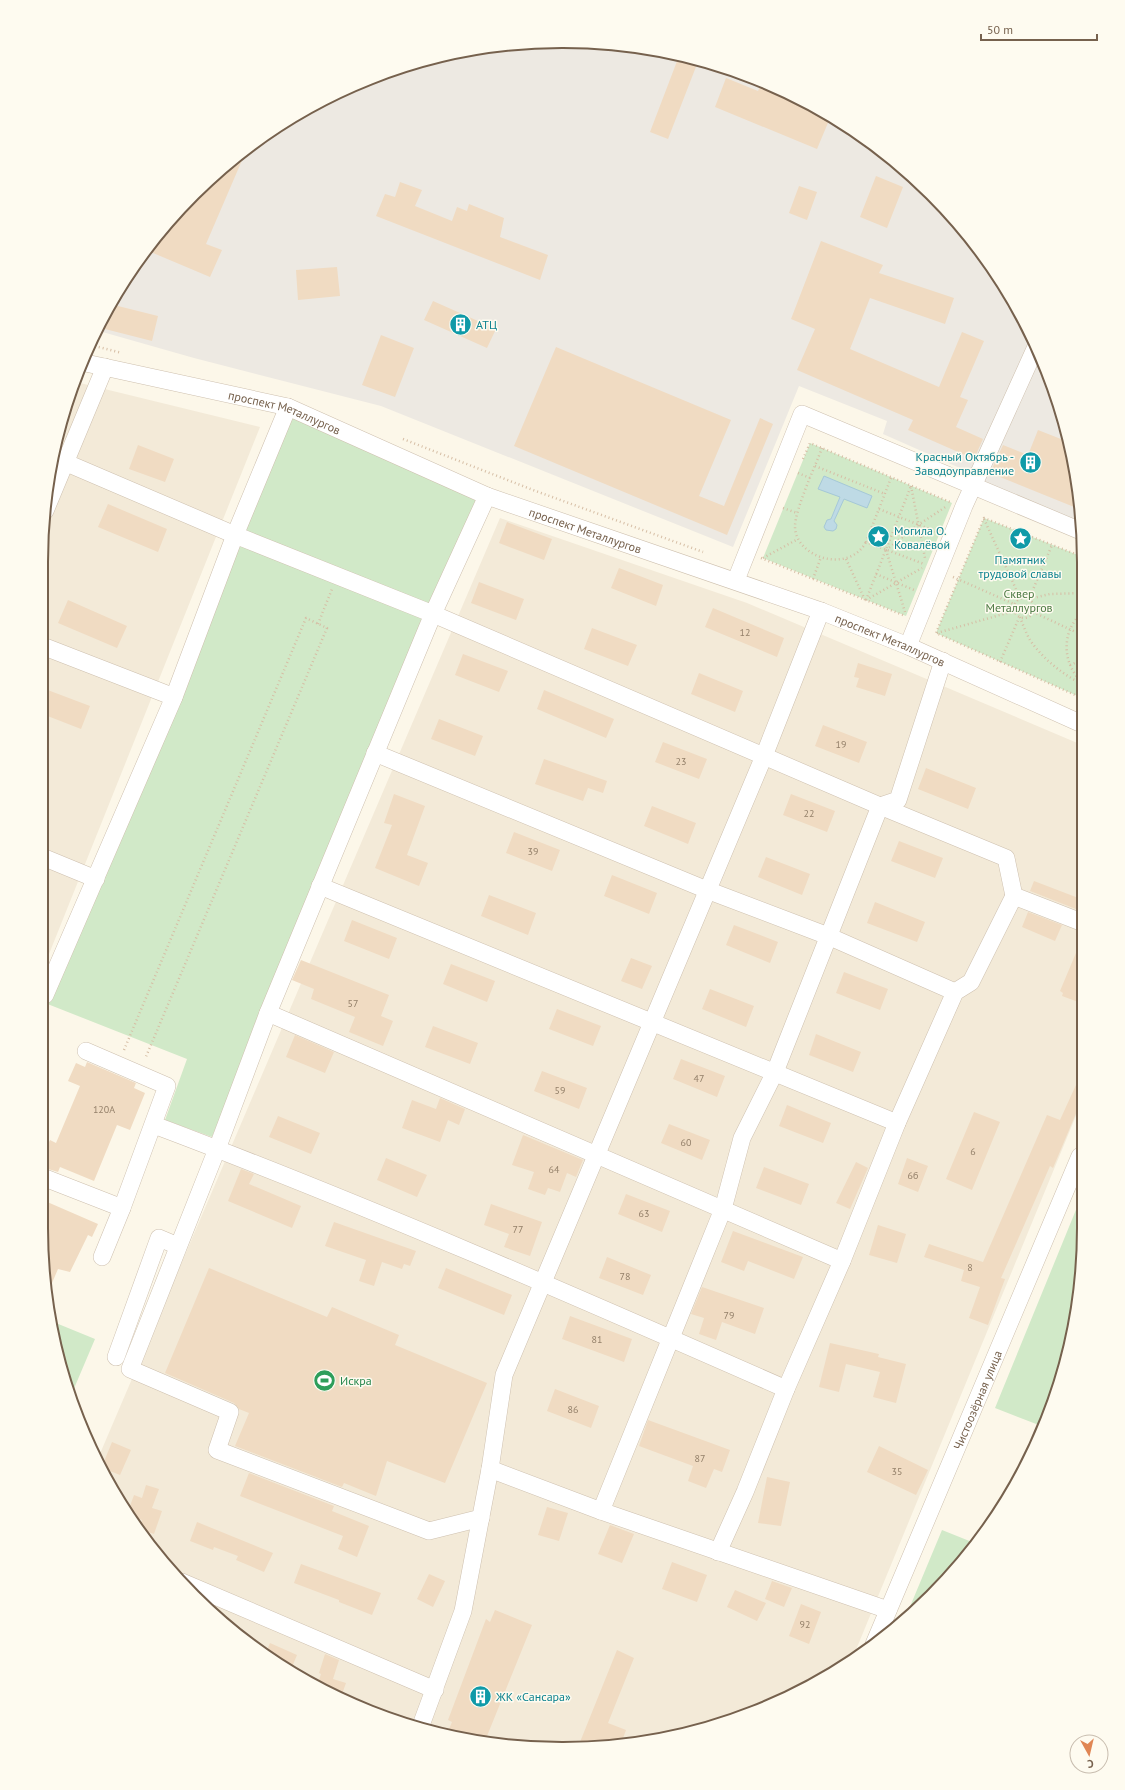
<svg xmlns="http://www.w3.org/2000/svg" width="1125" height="1790" font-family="'PT Sans',sans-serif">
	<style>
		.residential { fill: #f3ead8 }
		.industrial { fill: #ede9e2 }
		.green { fill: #d1e9c8; fill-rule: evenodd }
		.water { fill: #bedae5; stroke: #a5c8d7 }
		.building { fill: #f0dbc2 }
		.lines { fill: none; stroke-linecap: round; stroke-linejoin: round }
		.minor-casing { stroke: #cec0af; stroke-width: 18 }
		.path { stroke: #d6bea5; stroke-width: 2.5; stroke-dasharray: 1 3; stroke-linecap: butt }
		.minor { stroke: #fff; stroke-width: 17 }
		.labels { text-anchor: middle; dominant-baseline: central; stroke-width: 3; stroke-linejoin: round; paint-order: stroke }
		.number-label { font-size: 10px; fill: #94806a }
		.culture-label { font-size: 12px; fill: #0d838f; stroke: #fefbf0; text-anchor: start }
		.street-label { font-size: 12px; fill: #76614d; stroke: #fefbf0 }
		.park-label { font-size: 12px; fill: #4e7b45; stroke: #fefbf0 }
		.leisure-label { font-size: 12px; fill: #27864d; stroke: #fefbf0; text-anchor: start }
		.rim { fill: none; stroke: #76614d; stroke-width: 2 }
	</style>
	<rect width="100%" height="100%" fill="#fcf7e9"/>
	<path class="residential" d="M76,382L260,427L45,964V495Z
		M500,518L747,603L1082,745L1080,1106L851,1662L762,1709L698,1731L562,1749L461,1739L395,1721L302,1679L245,1641L194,1596L129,1517L99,1456Z"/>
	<path class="industrial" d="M597,42L698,59L793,95L880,149L955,219L1014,302L1056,395L1082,522L976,480L978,476L883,434L887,421L799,386L733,547L381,406L194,358L99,331L149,245L219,170L302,111L395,69L495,45Z"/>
	<path class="green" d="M285,411L480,493L212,1137L165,1120L187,1059L45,1003Z
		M810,443L952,503L906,616L763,558ZM872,496L844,498L834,521L827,520L831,519L840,497Z
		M984,518L1083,557L1082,698L936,633Z
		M1080,1200V1295L1044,1427L995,1408Z
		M51,1321L95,1339L70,1398L69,1395Z
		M942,1530L977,1544L904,1621Z"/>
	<path class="water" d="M824,476L872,496L867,508L844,499L834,521L837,525L836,529L833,531L826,530L824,527L827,520L831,519L840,497L818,489Z"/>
	<path class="building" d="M679,56L699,59L668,139L650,132Z
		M726,78L758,91L762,83L793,95L830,118L817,149L715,107Z
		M246,151L206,244L222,250L210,277L146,250L149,245L219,170Z
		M876,176L903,187L887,228L860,217Z
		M400,182L422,190L415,206L452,221L457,207L467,211L469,204L504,218L500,237L548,255L540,280L376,216L385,194L395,197Z
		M799,186L817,192L807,220L789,213Z
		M821,241L883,265L879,273L954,298L945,324L870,298L850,349L939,387L962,332L984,341L960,397L968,400L956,427L983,439L974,459L908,430L913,420L797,370L815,329L791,319Z
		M337,267L340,296L298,300L296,270Z
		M433,301L496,329L487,348L424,320Z
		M114,305L158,316L152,341L101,328Z
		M381,335L414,348L395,397L362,385Z
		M556,347L731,420L699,496L724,506L760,418L773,424L727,535L514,446Z
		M1038,430L1066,441L1079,509L990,473L1003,445L1028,455Z
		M138,445L174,459L165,482L129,469Z
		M108,504L167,529L158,552L98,527Z
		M507,522L552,539L544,560L499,543Z
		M619,568L663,585L656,606L611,588Z
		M479,582L524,599L516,620L471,603Z
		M68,600L127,626L117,648L58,623Z
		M713,608L784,638L777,657L705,627Z
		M592,628L637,645L628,666L584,649Z
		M463,654L508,671L499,692L455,675Z
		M858,663L892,674L885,696L856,687L859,678L854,677Z
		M699,673L743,691L735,712L691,694Z
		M45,689L90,706L81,729L45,715Z
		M544,690L614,719L606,738L537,709Z
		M439,719L483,736L475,756L431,739Z
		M823,725L867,742L859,763L815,746Z
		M663,742L707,759L699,779L655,762Z
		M544,759L607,781L603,793L588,788L583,801L535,784Z
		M926,768L976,788L968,809L918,789Z
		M394,794L425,806L407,855L428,863L419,886L375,868L392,825L384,823Z
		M791,794L835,811L827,832L783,815Z
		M652,806L696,823L688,844L644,826Z
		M514,832L560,850L552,871L506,853Z
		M899,841L943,858L935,878L891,861Z
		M766,857L810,874L802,895L758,877Z
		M612,875L657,893L649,914L604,896Z
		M1034,881L1081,899V911L1030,891Z
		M489,895L536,913L528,935L481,916Z
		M875,902L925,922L917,942L867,923Z
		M1028,912L1062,925L1055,941L1022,927Z
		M352,920L397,938L389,959L344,941Z
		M734,925L778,942L770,963L726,945Z
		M1081,941V1003L1062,996L1063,993L1060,991Z
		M631,958L652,966L642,989L621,981Z
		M301,960L389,995L381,1016L393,1021L383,1046L349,1032L355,1017L311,999L314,989L292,980Z
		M451,964L495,981L487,1002L443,984Z
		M844,972L888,989L880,1010L836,993Z
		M710,989L754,1006L746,1027L702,1009Z
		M557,1009L601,1026L593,1046L549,1029Z
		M433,1026L478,1043L470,1064L425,1047Z
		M816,1034L861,1052L853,1072L809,1055Z
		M295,1035L334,1052L325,1073L286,1057Z
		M681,1059L725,1076L717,1097L673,1079Z
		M87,1062L136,1083L134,1088L145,1093L130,1130L117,1125L94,1181L60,1167L58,1172L45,1168V1150L50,1140L56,1143L80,1086L68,1081L76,1063L85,1067Z
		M542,1071L587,1088L579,1109L534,1091Z
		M1081,1074L1080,1104L1053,1168L1050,1166L1001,1278L1005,1279L988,1325L969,1318L980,1287L961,1281L964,1270L924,1257L929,1244L983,1262L1047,1115L1060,1120Z
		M440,1098L465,1109L459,1125L448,1120L440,1142L402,1128L412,1100L436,1109Z
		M787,1105L831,1123L823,1143L779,1126Z
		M974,1112L1000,1122L972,1190L946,1179Z
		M278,1116L320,1133L311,1154L269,1137Z
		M669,1124L710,1140L702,1160L661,1143Z
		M523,1135L583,1160L576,1177L567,1173L560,1192L548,1188L545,1195L528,1189L534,1172L512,1165Z
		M386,1158L427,1175L417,1197L377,1180Z
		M907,1158L928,1166L918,1192L898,1184Z
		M856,1162L868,1168L850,1209L836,1203Z
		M764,1167L809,1184L801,1205L756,1188Z
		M241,1169L254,1174L249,1184L301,1206L292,1228L228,1201Z
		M626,1194L670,1211L662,1232L618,1214Z
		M45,1201L98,1224L92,1237L88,1235L70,1272L58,1269L46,1297Z
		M491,1204L542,1222L530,1256L504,1247L509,1234L484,1225Z
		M334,1222L416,1251L410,1266L404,1264L402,1269L382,1262L374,1286L359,1281L366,1260L325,1246Z
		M878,1225L906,1234L897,1263L869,1255Z
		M733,1231L803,1257L794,1279L748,1261L744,1271L721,1262Z
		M607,1257L651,1275L643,1295L599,1278Z
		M209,1268L327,1317L332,1307L399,1335L395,1345L487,1383L445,1483L387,1461L376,1496L344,1483L342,1487L235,1446L249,1413L239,1409L234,1403L165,1373Z
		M446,1268L512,1295L504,1315L438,1288Z
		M702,1287L764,1308L755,1334L722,1322L716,1340L699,1334L704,1318L691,1314Z
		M570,1316L632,1339L624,1362L562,1339Z
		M830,1343L879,1354L878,1357L906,1364L896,1403L873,1397L880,1372L846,1364L839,1392L819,1387Z
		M555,1389L599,1406L591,1428L547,1411Z
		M648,1420L730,1450L722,1472L714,1469L706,1488L688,1481L693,1466L639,1446Z
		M112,1442L131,1450L120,1475L105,1469L103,1464Z
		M879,1446L928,1470L916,1495L867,1472Z
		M249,1473L334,1506L332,1511L369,1526L357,1557L338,1549L343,1536L240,1496Z
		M767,1477L790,1482L781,1526L758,1523Z
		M146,1485L159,1489L152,1508L162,1511L154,1534L139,1529L142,1520L127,1514L134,1495L142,1498Z
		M547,1507L568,1513L559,1541L538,1535Z
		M197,1522L273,1553L264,1572L236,1560L238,1556L214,1547L213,1550L190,1541Z
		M610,1525L634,1534L622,1563L598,1554Z
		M672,1562L707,1575L697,1602L662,1589Z
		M301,1564L381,1593L372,1615L339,1602V1600L294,1583Z
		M429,1574L445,1581L433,1607L417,1599Z
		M772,1581L792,1588L784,1607L765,1599Z
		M735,1590L766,1603L757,1621L727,1607Z
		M801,1604L821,1612L809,1644L789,1636Z
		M495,1610L532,1625L485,1741L457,1738L447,1734L452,1722L448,1720L486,1619L490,1622Z
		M270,1643L297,1655L290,1672L265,1655Z
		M617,1650L634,1658L608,1723L626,1730L622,1741L578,1747Z
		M325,1654L339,1660L333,1679L346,1683L341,1697L317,1686L321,1674L319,1673Z"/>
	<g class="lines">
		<defs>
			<g id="minor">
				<path id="s1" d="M81,362L288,407L487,496L821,611L908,646L1082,724"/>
				<path d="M55,458L235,535L433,614L880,806L1006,858L1014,896L1081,922"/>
				<path d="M45,511L105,367"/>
				<path d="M736,580L802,414L1083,532"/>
				<path d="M908,646L964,506L1035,349"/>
				<path d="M45,647L174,697"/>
				<path d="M375,753L707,890L828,936L955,992"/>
				<path d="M45,858L96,879"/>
				<path d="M320,886L897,1123"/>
				<path d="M45,995L174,697L235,535L288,407"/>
				<path d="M268,1013L842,1261"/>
				<path d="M154,1125C367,1205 577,1297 786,1389"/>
				<path d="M45,1178L122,1208L167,1086L86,1051"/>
				<path d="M102,1257L122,1208"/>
				<path d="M116,1357L159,1238L178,1246"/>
				<path d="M490,1469L601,1511L888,1610"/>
				<path d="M601,1511L723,1209L742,1138L775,1072L880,806L898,800L943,661"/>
				<path d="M481,1518L429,1531L217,1450L230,1412L130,1369L217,1149L268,1013L433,614L487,496"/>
				<path d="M718,1552L745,1492L786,1389L842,1261L897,1123L955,992L971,982L1014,896"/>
				<path d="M182,1582L435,1690"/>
				<path id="s2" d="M874,1644L1080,1156"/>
				<path d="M420,1728L463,1611L490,1469L504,1375L764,756L821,611"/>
			</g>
		</defs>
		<use href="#minor" class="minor-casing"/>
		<path class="path" d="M91,345L122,353
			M403,439L533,490L703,552
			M822,448C815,467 795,509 795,527C796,558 849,574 866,542
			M803,459L810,443L950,502
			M815,466L885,494
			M798,473L810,478
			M891,478L866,542L924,564
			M911,486L925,558
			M783,508L797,513
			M879,509L937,532
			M984,519L1020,598
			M886,550L918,525L947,506
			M886,550L905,612
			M761,558L903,615
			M763,558L798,539
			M846,559L865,600
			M876,574L914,590
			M953,577L1014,604
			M813,579L821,557
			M1014 608a10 10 0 1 1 20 0a10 10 0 1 1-20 0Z
			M1029,599L1052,545
			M1029,599L1050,594L1083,593
			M866,600L911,486
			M866,600L922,568
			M1033,612L1082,635
			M1020,617C1023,625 1026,633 1030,640C1043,659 1062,674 1082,684
			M318,624L332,589
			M937,633L1014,611
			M1000,662L1019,618
			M1070,665L1082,660
			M1082,682C1062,664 1061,631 1082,613
			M1082,698L936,633L984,518L1083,557
			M124,1050L306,618L327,628L145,1059"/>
		<use href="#minor" class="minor"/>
	</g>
	<defs>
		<symbol id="building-disc" viewBox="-11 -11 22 22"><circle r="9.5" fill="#0f9aa8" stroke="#fefbf0"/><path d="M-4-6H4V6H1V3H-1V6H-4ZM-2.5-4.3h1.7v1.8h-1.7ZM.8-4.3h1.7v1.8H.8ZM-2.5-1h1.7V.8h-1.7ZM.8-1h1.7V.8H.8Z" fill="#fff"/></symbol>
		<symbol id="sight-disc" viewBox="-11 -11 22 22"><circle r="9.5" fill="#0f9aa8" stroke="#fefbf0"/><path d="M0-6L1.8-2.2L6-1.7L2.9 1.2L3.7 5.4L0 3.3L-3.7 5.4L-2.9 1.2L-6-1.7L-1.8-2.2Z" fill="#fff"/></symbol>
		<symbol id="stadium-disc" viewBox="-11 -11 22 22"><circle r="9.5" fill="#2e9e5b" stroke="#fefbf0"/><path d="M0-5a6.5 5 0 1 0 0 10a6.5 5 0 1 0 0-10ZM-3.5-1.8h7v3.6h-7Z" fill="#fff"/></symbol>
	</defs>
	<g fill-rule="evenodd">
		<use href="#building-disc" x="448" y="312" width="25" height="25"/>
		<use href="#building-disc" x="1018" y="450" width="25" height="25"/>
		<use href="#sight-disc" x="866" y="524" width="25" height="25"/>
		<use href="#sight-disc" x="1008" y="526" width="25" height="25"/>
		<use href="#stadium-disc" x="312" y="1368" width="25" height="25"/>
		<use href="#building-disc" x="468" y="1684" width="25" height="25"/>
	</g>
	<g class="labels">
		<g class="number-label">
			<text x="745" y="632">12</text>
			<text x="841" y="744">19</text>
			<text x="681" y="761">23</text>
			<text x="809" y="813">22</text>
			<text x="533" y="851">39</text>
			<text x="353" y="1003">57</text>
			<text x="699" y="1078">47</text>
			<text x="560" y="1090">59</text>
			<text x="104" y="1109">120А</text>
			<text x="686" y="1142">60</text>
			<text x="973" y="1151">6</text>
			<text x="554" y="1169">64</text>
			<text x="913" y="1175">6б</text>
			<text x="644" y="1213">63</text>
			<text x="518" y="1229">77</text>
			<text x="970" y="1267">8</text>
			<text x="625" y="1276">78</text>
			<text x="729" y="1315">79</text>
			<text x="597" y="1339">81</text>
			<text x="573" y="1409">86</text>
			<text x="700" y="1458">87</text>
			<text x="897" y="1471">35</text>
			<text x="805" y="1624">92</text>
		</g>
		<g class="culture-label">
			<text x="476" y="324">АТЦ</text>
			<text x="1014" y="456" text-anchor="end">Красный Октябрь -<tspan x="1014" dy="14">Заводоуправление</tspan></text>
			<text x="894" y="530">Могила О.<tspan x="894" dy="14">Ковалёвой</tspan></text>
			<text x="1020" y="559" text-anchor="middle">Памятник<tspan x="1020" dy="14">трудовой славы</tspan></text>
			<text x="496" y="1696">ЖК «Сансара»</text>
		</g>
		<g class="street-label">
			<text stroke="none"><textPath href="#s1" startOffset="210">проспект Металлургов</textPath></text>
			<text stroke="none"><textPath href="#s1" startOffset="534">проспект Металлургов</textPath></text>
			<text stroke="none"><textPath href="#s1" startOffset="858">проспект Металлургов</textPath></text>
			<text stroke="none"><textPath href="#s2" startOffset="265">Чистоозёрная улица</textPath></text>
		</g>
		<g class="park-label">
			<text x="1019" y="593">Сквер<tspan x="1019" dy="14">Металлургов</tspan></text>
		</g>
		<g class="leisure-label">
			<text x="340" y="1380">Искра</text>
		</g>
	</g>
	<path d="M0 0H1125V1790H0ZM562 48H563A514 514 0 0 1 1077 562V1228A514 514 0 0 1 563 1742H562A514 514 0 0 1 48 1228V562A514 514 0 0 1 562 48Z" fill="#fefbf0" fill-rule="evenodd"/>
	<path class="rim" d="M562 48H563A514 514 0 0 1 1077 562V1228A514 514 0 0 1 563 1742H562A514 514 0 0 1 48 1228V562A514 514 0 0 1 562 48Z"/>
	<g transform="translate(1089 1754) rotate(172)"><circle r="19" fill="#fefbf0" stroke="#c8bdaf"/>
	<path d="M0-3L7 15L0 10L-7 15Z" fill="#e08654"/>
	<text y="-6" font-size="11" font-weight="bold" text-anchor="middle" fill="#76614d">С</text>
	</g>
	<path d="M981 34v6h116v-6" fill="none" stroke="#76614d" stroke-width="2"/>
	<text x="987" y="34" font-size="12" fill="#76614d" stroke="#fefbf0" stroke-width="3" paint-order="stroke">50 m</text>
</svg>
